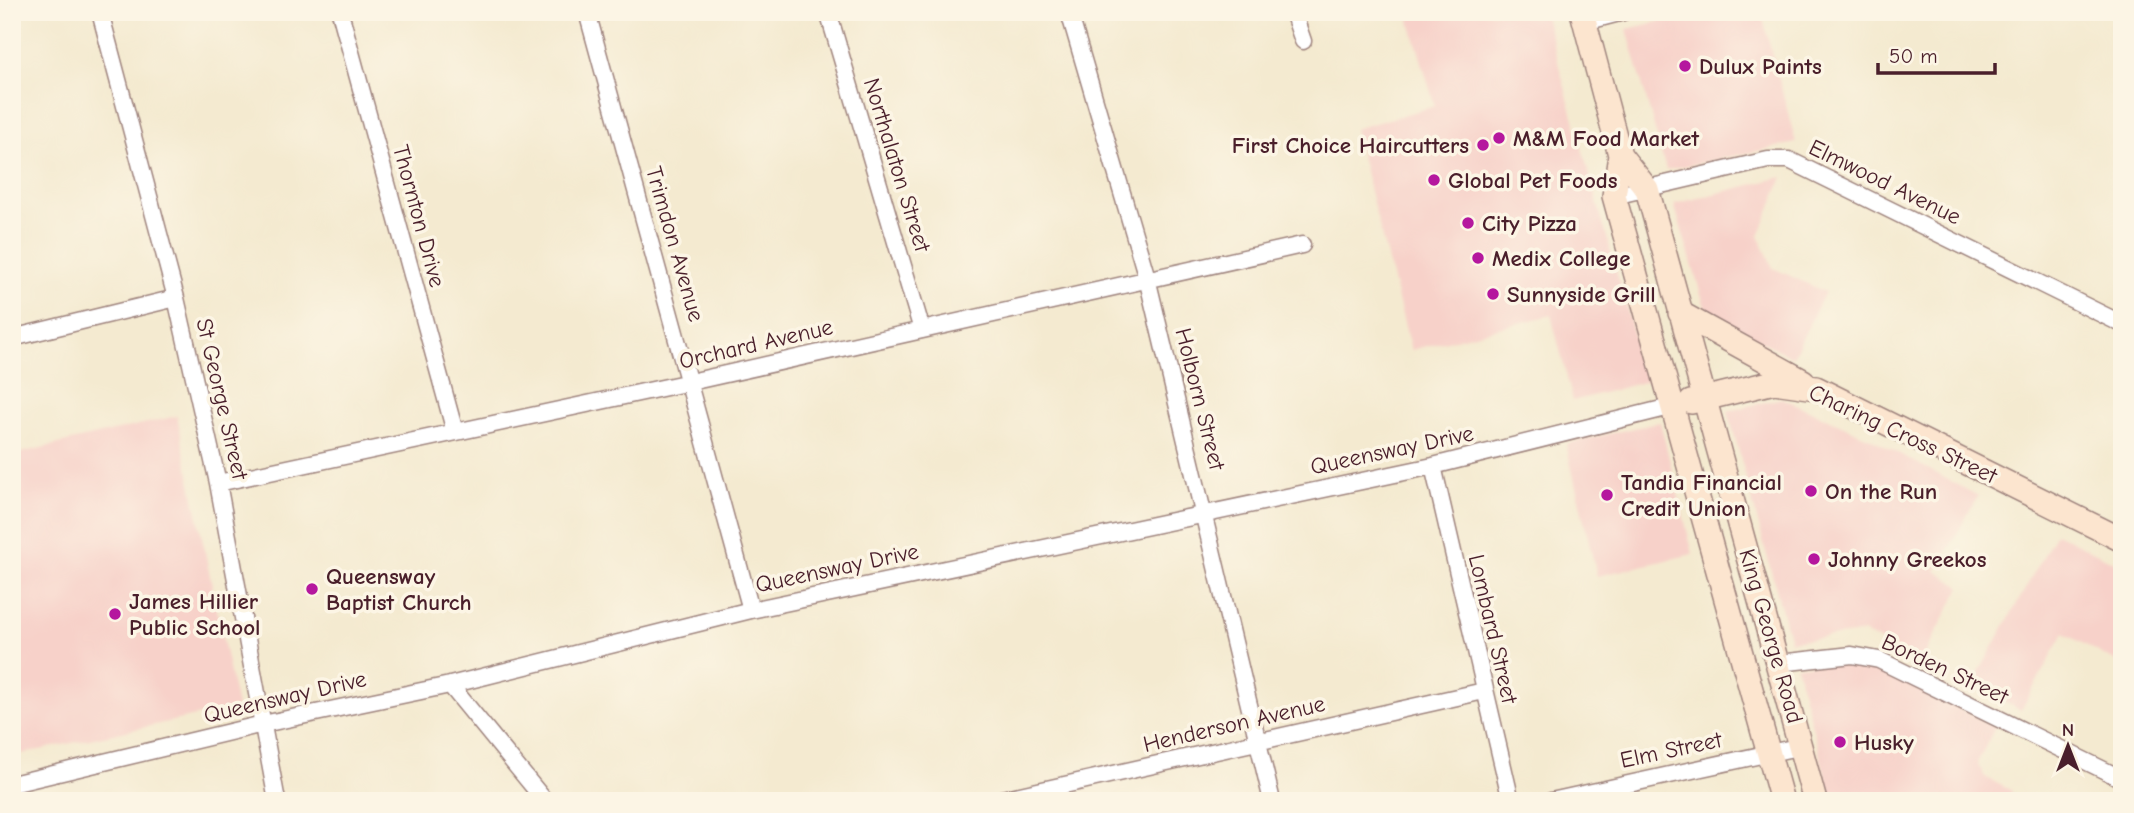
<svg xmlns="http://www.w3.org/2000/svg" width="2134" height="813" font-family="'Comic Neue',sans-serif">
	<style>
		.built { fill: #f7d1c9 }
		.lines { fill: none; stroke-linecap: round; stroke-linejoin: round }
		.minor-casing { stroke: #9f847e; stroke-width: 19 }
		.secondary-casing { stroke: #9f847e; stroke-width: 26 }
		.minor { stroke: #fff; stroke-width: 16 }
		.secondary { stroke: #fce5cf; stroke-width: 23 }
		.poi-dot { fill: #b5179e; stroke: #fcf5e5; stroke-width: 2.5 }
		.labels { text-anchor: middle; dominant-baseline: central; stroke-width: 7; stroke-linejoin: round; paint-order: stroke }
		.poi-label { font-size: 23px; font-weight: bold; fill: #4a1f2b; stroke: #fcf5e5; text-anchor: start }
		.street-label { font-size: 23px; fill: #4a1f2b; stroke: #fcf5e5 }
	</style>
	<rect width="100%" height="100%" fill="#fcf5e5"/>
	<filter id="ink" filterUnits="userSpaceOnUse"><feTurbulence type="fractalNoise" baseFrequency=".0143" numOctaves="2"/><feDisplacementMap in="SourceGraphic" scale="14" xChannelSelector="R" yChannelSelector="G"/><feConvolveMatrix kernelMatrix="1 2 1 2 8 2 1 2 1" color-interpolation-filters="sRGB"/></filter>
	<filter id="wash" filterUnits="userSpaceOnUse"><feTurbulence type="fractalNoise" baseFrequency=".00686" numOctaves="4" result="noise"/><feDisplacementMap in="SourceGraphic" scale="28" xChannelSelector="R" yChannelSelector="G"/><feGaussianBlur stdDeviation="1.57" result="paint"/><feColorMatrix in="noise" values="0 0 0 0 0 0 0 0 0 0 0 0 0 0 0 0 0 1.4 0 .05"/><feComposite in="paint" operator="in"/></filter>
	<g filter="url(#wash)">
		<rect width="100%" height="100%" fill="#f4ead0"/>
		<path class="built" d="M1407,12H1544L1647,381L1573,401L1551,315L1411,350L1354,129L1435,106Z
			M1700,12H1761L1796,143L1666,170L1627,29Z
			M1783,177L1759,236L1773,268L1825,292L1793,357L1707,314L1674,204Z
			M1782,398L1870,438L1978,496L1936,571L1961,587L1920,662L1864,633L1790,641L1728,411Z
			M177,416L237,707L12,756V455Z
			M1660,422L1693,554L1597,576L1566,444Z
			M2056,533L2122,566V665L2064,633L2021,710L1971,687Z
			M1858,660L1878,666L1995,727L1977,763L1985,777L2012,791L2008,801H1832L1796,666Z"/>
	</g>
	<g filter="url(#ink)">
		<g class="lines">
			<defs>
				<path id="minor" d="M100,12L176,298L218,483L277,801
					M340,12L455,432
					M587,12L751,610
					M828,12L922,330
					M1069,12L1147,278L1272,801
					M1293,12L1303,41
					M1585,22L1623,12
					M1614,196L1768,160H1789L2122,324
					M12,338L176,298
					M1433,466L1511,801
					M218,483L690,382L1302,245
					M1779,663L1852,655L1879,660L2122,779
					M450,685L545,801
					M12,784L263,724L450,685L751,610L1433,466L1674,406
					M993,801L1484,691
					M1551,801L1802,746"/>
				<path id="secondary" d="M1582,12L1620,155L1614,196L1782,801
					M1620,155L1647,189L1815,801
					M1680,313L1803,381
					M1691,402L1774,382L1816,388L2122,540"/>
			</defs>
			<use href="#minor" class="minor-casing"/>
			<use href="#secondary" class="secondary-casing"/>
			<use href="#minor" class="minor"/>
			<use href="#secondary" class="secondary"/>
		</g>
	</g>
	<g class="poi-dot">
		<circle cx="1685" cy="66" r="7"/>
		<circle cx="1499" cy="138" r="7"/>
		<circle cx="1483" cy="145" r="7"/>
		<circle cx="1434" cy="180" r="7"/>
		<circle cx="1468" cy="223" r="7"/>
		<circle cx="1478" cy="258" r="7"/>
		<circle cx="1493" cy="294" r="7"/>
		<circle cx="1811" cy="491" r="7"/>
		<circle cx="1607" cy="495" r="7"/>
		<circle cx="1814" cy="559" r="7"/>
		<circle cx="312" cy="589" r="7"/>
		<circle cx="115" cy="614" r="7"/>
		<circle cx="1840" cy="742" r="7"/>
	</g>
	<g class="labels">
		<g class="poi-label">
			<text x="1699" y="66">Dulux Paints</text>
			<text x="1513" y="138">M&amp;M Food Market</text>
			<text x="1469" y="145" text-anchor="end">First Choice Haircutters</text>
			<text x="1448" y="180">Global Pet Foods</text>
			<text x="1482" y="223">City Pizza</text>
			<text x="1492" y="258">Medix College</text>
			<text x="1507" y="294">Sunnyside Grill</text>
			<text x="1621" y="482">Tandia Financial<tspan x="1621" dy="26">Credit Union</tspan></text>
			<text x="1825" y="491">On the Run</text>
			<text x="1828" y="559">Johnny Greekos</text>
			<text x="326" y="576">Queensway<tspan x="326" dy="26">Baptist Church</tspan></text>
			<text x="129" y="601">James Hillier<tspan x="129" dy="26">Public School</tspan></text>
			<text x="1854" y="742">Husky</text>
		</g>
		<g class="street-label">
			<text transform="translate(897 165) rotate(73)">Northalaton Street</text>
			<text transform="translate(1885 182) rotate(26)">Elmwood Avenue</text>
			<text transform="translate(419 216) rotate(75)">Thornton Drive</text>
			<text transform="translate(675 244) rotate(74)">Trimdon Avenue</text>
			<text transform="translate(756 344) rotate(-13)">Orchard Avenue</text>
			<text transform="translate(222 399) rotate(77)">St George Street</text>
			<text transform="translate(1200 399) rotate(76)">Holborn Street</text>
			<text transform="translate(1903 434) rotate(25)">Charing Cross Street</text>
			<text transform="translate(1392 450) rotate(-12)">Queensway Drive</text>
			<text transform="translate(837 568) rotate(-12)">Queensway Drive</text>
			<text transform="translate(1493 629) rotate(77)">Lombard Street</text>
			<text transform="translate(1771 636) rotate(74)">King George Road</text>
			<text transform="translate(1945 669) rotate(25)">Borden Street</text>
			<text transform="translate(285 697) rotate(-13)">Queensway Drive</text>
			<text transform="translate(1234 724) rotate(-13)">Henderson Avenue</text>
			<text transform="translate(1671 750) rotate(-12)">Elm Street</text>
		</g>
	</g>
	<rect width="2134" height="813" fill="none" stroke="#fcf5e5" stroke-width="42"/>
	<g transform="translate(2068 746)" stroke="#fcf5e5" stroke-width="5" paint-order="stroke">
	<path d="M0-5L12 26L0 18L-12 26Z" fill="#4a1f2b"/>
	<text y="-10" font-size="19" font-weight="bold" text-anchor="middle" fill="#4a1f2b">N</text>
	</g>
	<path d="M1878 63v10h117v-10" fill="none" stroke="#4a1f2b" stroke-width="3.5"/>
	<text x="1889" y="63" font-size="21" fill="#4a1f2b" stroke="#fcf5e5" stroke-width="5" paint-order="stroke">50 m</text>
</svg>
